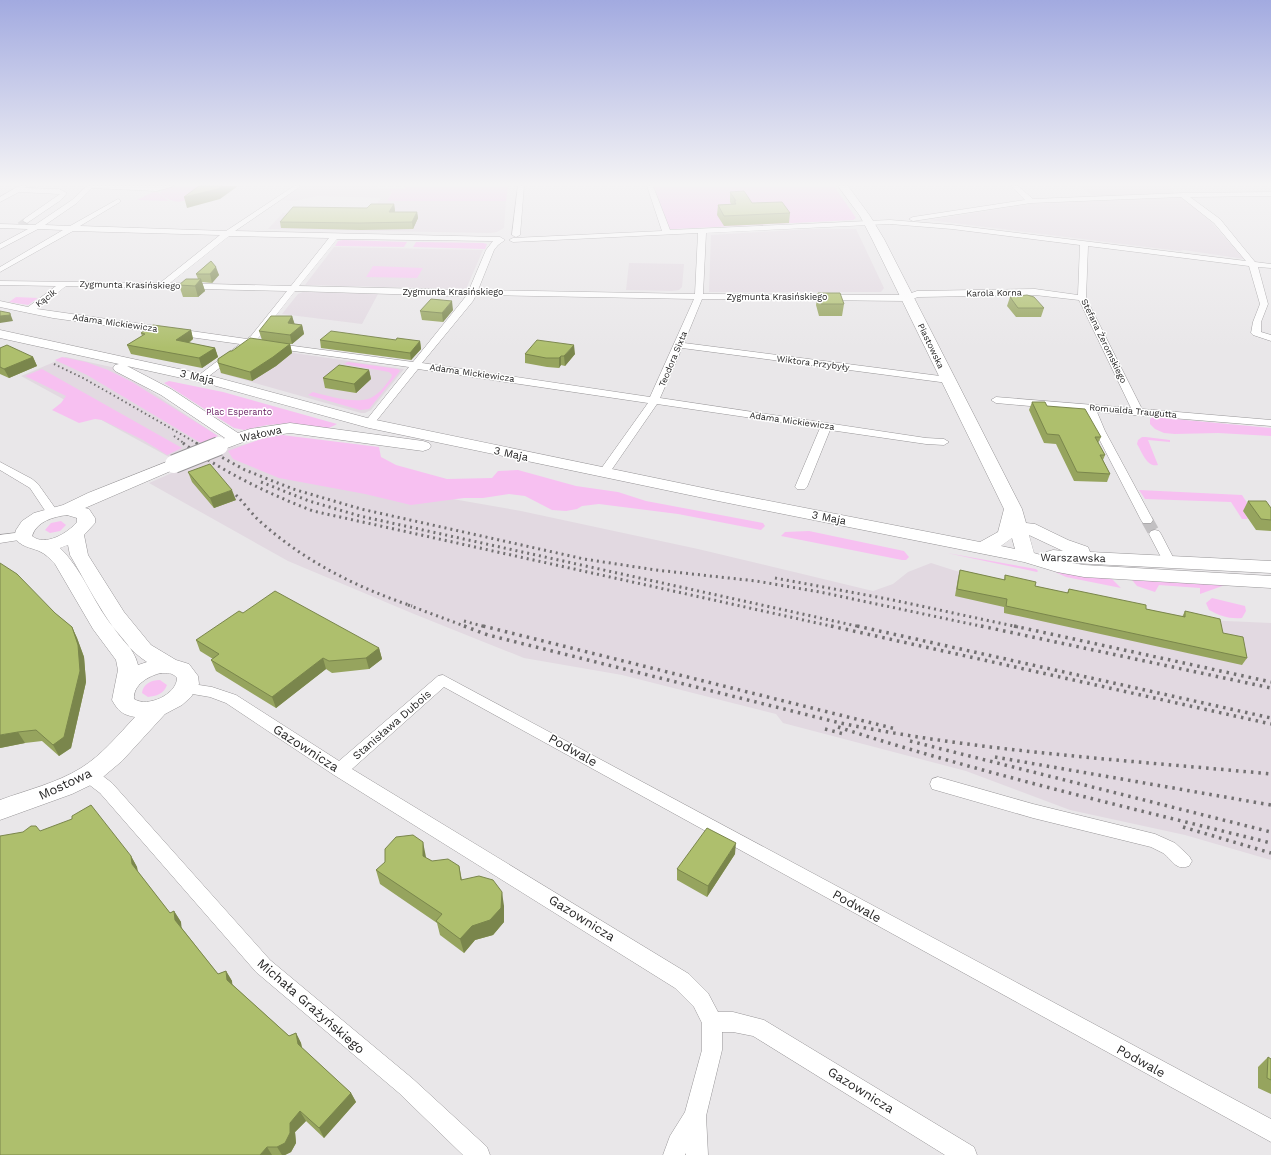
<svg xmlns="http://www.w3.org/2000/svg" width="1271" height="1155" font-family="'Work Sans',sans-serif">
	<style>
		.built { fill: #e2d9e1 }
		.green { fill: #f7c0f1 }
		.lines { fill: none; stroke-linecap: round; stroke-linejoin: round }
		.street-tunnel-far1 { stroke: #c2c0c2; stroke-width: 8; stroke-dasharray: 8 4; stroke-linecap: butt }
		.street-tunnel { stroke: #c2c0c2; stroke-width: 12; stroke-dasharray: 12 6; stroke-linecap: butt }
		.street-casing { stroke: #989698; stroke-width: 1 }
		.secondary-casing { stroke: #989698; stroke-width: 1 }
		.street { fill: #fff; fill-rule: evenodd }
		.secondary { fill: #fff; fill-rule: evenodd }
		.rail-far2 { stroke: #737172; stroke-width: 2; stroke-dasharray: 1.5 3; stroke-linecap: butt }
		.rail-far1 { stroke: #737172; stroke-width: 3; stroke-dasharray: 2 4; stroke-linecap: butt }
		.rail { stroke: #737172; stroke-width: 3.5; stroke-dasharray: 2.5 5; stroke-linecap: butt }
		.secondary-bridge-casing { stroke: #989698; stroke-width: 20; stroke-linecap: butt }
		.secondary-bridge { stroke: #fff; stroke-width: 18 }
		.wall { fill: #96a45e }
		.shaded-wall { fill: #7a864c }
		.building { fill: #aebf6d; stroke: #7a864c }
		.labels { text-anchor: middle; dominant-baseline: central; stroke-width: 3; stroke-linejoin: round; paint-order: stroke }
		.far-street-label { font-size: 9px; fill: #262525; stroke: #fff }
		.far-park-label { font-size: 9px; fill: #661b61; stroke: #fff }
		.street-label { font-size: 11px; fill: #262525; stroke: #fff }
		.near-street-label { font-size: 13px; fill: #262525; stroke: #fff }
	</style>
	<rect width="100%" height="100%" fill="#e9e7e9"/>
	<path class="built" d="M301,186H359L385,188L391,190L392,192L387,201H506L504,228L497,232L491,233L268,229L283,213L368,215L381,198L318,196L294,201L281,200Z
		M1081,186H1169L1174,193L1094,196L1080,187Z
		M1181,197L1204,214L1244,259L1184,250L1179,251L929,220L1030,204Z
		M811,229H856L884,288L881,292H709L711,235Z
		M334,247L483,250L466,289L305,285Z
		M629,263L684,264L682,287L679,290L672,291L626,290Z
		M303,292L378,294L362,324L282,314L298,294Z
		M252,347L404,369L371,410L365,413H361L220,373Z
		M66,357L116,368L218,436L169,457L21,376Z
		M284,437L441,497L521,511L698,549L873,591L893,584L908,572L931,563L956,571L1203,620L1271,623V860L1185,835L1070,810L966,771L783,723L776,714L622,675L524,658L414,614L288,561L149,483L231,447Z"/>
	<path class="green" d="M174,186H207C190,199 179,210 160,193L164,189Z
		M405,186H508L506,201H387L392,192L388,189H404Z
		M654,186H834L856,218L853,220L675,229H669Z
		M153,192H158L169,201L137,200Z
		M343,240L407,242L404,247L335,246L338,241Z
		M416,242L483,243L487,244L485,249L413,247Z
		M373,266L423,268L417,278L366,277Z
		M16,297L38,298L28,305L9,302Z
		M62,357L86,362L108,370L132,382L218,436L201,443L87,375L55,360Z
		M348,362L398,369L400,371L369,409L360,410L308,395L313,392C328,396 361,406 374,396C381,392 386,384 391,378L392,375L389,372L344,364Z
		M42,369L182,448L167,455L143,440L102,420L95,419L79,423L52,410L61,403L66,396L25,376Z
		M169,381L223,392L337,424L327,429L291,423L267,425L244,430L234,428L164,383Z
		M1153,417L1271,428V436L1218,433L1175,434L1164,433L1155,429L1150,424V419Z
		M282,435L379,447L381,457L396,465L447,479L492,478L498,471L518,470L576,486L618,492L646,501L763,523L765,526L761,530L678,514L599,504L582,506L577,509L566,511L552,510L525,496L509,494L483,498H464L411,505L365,494L279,478L233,459L228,451L261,439Z
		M1142,437H1146L1170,440V442L1148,440L1158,465C1147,468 1142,452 1137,444L1138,440Z
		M1139,490L1242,495L1253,512L1243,511L1248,519H1242L1231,502L1145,499Z
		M61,521L66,525L60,531L50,533L45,530L51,523Z
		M809,531L904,551L909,557L906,560H902L781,536L785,532Z
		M947,553L1036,569L1038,571L1037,572Z
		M1055,572L1112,579L1121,588L1066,577Z
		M1132,580L1225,585L1200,594V588L1159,585L1155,592L1137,586Z
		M1212,598L1245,606L1246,611L1242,618C1229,619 1220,616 1209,610L1206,603Z
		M160,680L167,685C164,694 156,696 148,697L142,693C143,684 151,680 160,680Z"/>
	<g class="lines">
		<path class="street-tunnel-far1" d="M20,226L27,221"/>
		<path class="street-tunnel" d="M1147,520L1155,534"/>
		<defs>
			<path id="street" d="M19,186H27L25,188L59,189L67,193L61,200L27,223L23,221L24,219L60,194L19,192L0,202V197Z
				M87,186H175L157,191L92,188L77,203L45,225L70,226L118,199L120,200V202L80,226L226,231L294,186H301L235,231L500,237L505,240L498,245L494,250L478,290L695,294L698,233L513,242L509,240L513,238L662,231L647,186H653L670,230L890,220L952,225L1246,261L1214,223L1181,197L1031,203L913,221L909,219L913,217L1025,200L1011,186H1018L1033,199L1183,193L1271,192V196L1190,197L1220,219L1255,262L1271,264V268L1258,267L1268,304L1261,322V332L1271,335V341L1253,335L1251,333L1253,322L1260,304L1249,266L1088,246L1086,298L1142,409L1271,420V426L1097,412L1105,431L1153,520L1151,523H1143L1141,520L1095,431L1086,411L996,403L991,400L996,397L1131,408L1079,300L1035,295L918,297L907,301L702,299L684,343L948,377L953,380L948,383L682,348L660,398L926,438L944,439L949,442L944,445L926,444L830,430L807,487L805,489H797L795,487L820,428L657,404L608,475H600L598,473L648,403L418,369L373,425L369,426L364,423L409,367L250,345L205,379L202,380L197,377L199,375L240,344L53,318L0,307V301L28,307L56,286L0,285V281L160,283L220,235L73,231L0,272V267L63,230L38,229L0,249V244L28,229L0,228V224L35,225L72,200ZM890,224L952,229L1080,245L1078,295L1035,289L917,291L906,295L703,294L706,233ZM229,236L329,238L291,286L170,283ZM337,239L493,241L486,250L469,290L299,286ZM66,286L287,291L251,336L247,339L37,309ZM295,291L455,296L467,295L413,362L256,341ZM476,295H483L694,299L650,397L422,363L473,301Z
				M518,186H524L520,235L516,237L512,235Z
				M0,462L32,479L38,484L58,512L56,515H48L30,488L0,470Z
				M1155,530L1159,531L1161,534L1175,561L1174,564H1164L1163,561L1149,534L1151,531Z
				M15,533L19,534L21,537L19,540L0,543V535Z
				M443,675L1271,1119V1142L444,687L352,769L689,974L708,993L718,1012H733L764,1020L974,1147L977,1155H945L753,1036L733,1032H722V1050L706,1116L708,1155H686V1153L685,1155H663L670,1136L685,1112L702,1050V1023L694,1007L675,988L334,775L226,703L210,697L181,692L179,688L181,684L186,683L212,687L236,695L339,761L438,676Z
				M89,769L95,770L112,783L270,960L413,1079L487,1147L490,1155H463L399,1093L256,972L100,793L83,780L81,775L83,770Z
				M938,777L1033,804L1155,834L1175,843L1189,856L1192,861L1189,866C1175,871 1173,860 1163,853C1159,851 1155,849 1151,847L1033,818L932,789L930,784L932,779Z"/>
			<path id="secondary" d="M838,186H848L870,216L884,239L1022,509L1026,523L1035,524L1068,540L1088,547L1090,552L1271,561V573L1072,563L1084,565L1271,576V588L1084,577L1057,572L1024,562L718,501L369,428L209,384L127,366L171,389L238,433L250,429L290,423L423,441L429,443L431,446L429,449L423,451L290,433L254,438L219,451L213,449L211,446L213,443L225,438L161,395L115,371L113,368L115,365L119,364L0,338V330L211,376L371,419L718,491L980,542L998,532L1004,509L872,239L860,216ZM1029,535L1063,551L1053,550L1046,552L1044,556L1034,553ZM1012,538L1015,549L1001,546Z
				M174,459L180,461L182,464L180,467L85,508L89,509L95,518V523L84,535L88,555L124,612L151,645L176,660L189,664L198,676L199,684L191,697L182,705L165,714L122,761L97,782L72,794L0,820V800C27,790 57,783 81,768C102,755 118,735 135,717C123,715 118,711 112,700L118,670L116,660L93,629L55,564C50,559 46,554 39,551C29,547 21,547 14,537L16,530L22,521L34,513L63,505L88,493ZM67,515L77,518V522C68,533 45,547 32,536C37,521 53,517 67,515ZM68,545L70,555C89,587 115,642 147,662L138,665C134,647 117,634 107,619C91,596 80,567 60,548ZM161,673C167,673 172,672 177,678C177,694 148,708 134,699C133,685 148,676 161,673Z"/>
		</defs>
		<use href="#street" class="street-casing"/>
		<use href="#secondary" class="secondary-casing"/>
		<use href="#street" class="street"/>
		<use href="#secondary" class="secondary"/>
		<path class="rail-far2" d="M54,364L85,379L198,444
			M174,436L185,444"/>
		<path class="rail-far1" d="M183,443C223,472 267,493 313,511L835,627
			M196,443L245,470L293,489L361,509L584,559L656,570L756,581L820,592L985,627
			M261,482L309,501L360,516L861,627
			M236,495C245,504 253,516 263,524C306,562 358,588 412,606
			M775,578L893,600L1018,627
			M408,605L467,627
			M464,621L486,627"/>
		<path class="rail" d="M464,626L488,635L840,723C982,752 1127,760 1271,774
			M483,626L896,729
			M831,626L1271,724
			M857,626L1271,718
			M981,626L1271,688
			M1014,626L1271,682
			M838,727C980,773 1126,807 1271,843
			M825,729L844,734
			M910,741L1271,832
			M995,757L1271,805
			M1183,827L1271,853"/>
		<defs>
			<path id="secondary-bridge" d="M174,464L219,446"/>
		</defs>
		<use href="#secondary-bridge" class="secondary-bridge-casing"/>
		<use href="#secondary-bridge" class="secondary-bridge"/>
	</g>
	<path class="wall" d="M730,192L752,203L790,213L789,223L724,226L717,215L718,205L731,204L730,202Z
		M394,204L395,211V212H417L418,218L413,229L361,230L281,228L280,222Z
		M211,261L219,275L212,283L202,282L205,291L198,297H183L179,285L198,279L196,274Z
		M818,293L844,304L842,316H819L816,305Z
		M1010,297L1044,308L1041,317H1016L1007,306Z
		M453,310L443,322L422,320L420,311Z
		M292,316L294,324L302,325L304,334L292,344H290L292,353L276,366L252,381L221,373L218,363L232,351L262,340L259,331Z
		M191,330L193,339L189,343L215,348L218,357L202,368L131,354L127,345L142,336L141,333Z
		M320,340H396L420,341L421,349L411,360L321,348Z
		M0,348L33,357L37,366L9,378L0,374Z
		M525,354H575L565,366L561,365L559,368L547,367L525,363Z
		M369,370L371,379L356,393L325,388L323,378Z
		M1032,402L1047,406L1101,437L1098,443L1105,455L1103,460L1110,474L1107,482L1074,481L1056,444L1044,443L1029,410Z
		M188,472L236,500L214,508L192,482Z
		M1248,501L1271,508V531L1256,530L1243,511Z
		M960,570L1004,580L1005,575L1035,586L1067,593L1069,589L1146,609L1182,617L1185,611L1223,633L1247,658L1242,665L1004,613V607L955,596L958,578Z
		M55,613L72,627L77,638L84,657L86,682L71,748L59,756L42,741L25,743L0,748Z
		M243,613L379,648L382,659L369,669L332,673L326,669L276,708L216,671L211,660L213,659L200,651L196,640Z
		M40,831L131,856L137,867L138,872L170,913L174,911L181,922V927L218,974L226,971L232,981V984L289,1036L296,1033L301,1043L302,1048L351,1093L356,1102L324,1138L306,1121L295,1132L296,1143L291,1152L285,1155H0Z
		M735,854L707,897L677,880V869Z
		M427,858L432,861L459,866L462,880L504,906V922L493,935L475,940L464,953L440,935L437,923L380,884L376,870Z
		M1268,1057L1271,1059V1094L1258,1088V1067Z"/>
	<path class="shaded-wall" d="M222,186H238L220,199L187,208L184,197Z
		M394,204L395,211L390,218L389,212Z
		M417,212L418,218L413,229L412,222Z
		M216,267L219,275L212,283L210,274Z
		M201,279L205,291L198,297L195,286Z
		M452,301L453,310L443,322L442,313Z
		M10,313L13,321L0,323V316Z
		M292,316L295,325L288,323Z
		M302,325L304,334L292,344L290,335Z
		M191,330L193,339L179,349L176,340Z
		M420,341L421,349L411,360L410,353Z
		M290,344L292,353L276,366L252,381L250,372Z
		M574,345L575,354L565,366L564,356Z
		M215,348L218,357L202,368L199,358Z
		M561,356V365L559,368V358Z
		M33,357L37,366L9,378L4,369Z
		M369,370L371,379L356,393L354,384Z
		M232,490L236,500L214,508L210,498Z
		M72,627L77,638L84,657L86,682L71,748L59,756L53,745Z
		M379,648L382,659L369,669L366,658Z
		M323,658L326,669L276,708L272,697Z
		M18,732L25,743L0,748V735Z
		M423,842L426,857L427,870L423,856Z
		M736,843L735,854L707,897L708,886Z
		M131,856L137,867L138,875L132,864Z
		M502,892L504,906V922L493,935L475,940L464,953L460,939Z
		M174,911L181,922L182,931L175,920Z
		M226,971L232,981L233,990L227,980Z
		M296,1033L301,1043L303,1054L298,1044Z
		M351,1093L356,1102L324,1138L319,1128Z
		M300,1111L306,1121L295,1132L296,1143L291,1152L285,1155H282L277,1147L290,1123Z
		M267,1147L272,1155H260Z"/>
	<path class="building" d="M199,186H222L218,189L184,197Z
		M744,191L752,203L782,202L790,213L724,216L718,205L736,204L734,201H736L730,192Z
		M371,204H394L389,212H417L412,222L360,223L280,222L293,207L367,208Z
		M211,261L216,267L210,274H196Z
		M186,279H201L195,286L179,285Z
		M818,293H840L844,304H821Z
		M1027,295L1034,297L1044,308H1018L1010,297Z
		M431,299L452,301L442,313L420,311Z
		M0,311L10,313V315L0,316Z
		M271,316H292L288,323L302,325L290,335L259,331Z
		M153,325L191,330L176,340L215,348L199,358L127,345L145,334L141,333Z
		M331,331L396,340L397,338L420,341L410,353L320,340Z
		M250,338L290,344L273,357L250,372L218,363V359L230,351H232Z
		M537,340L574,345L564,356H561L559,358H546L525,354Z
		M7,345L33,357L4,369L0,367V348Z
		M339,365L369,370L354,384L323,378Z
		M1032,402H1045L1047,406L1085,409L1101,437H1095L1105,455H1100L1110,474L1077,472L1059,435L1047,434Z
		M210,464L232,490L210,498L188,472Z
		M1248,501H1266L1271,508V520L1261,519Z
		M0,563L17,574L55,613L72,627L78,645L80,671L64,737L53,745L36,730L18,732L0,735Z
		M960,570L1005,580V575L1036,582L1035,586L1068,593L1069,589L1146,605V609L1185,617V611L1220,619L1223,633L1243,637L1247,658L1006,606L1007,599L957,589Z
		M275,591L379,648L366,658L329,661L323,658L272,697L211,660L219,654L196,640L239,611L243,613Z
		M91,805L131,856L132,864L170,913L174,911L175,920L218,974L226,971L227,980L289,1036L296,1033L298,1044L351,1093L319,1128L300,1111L290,1123V1133L285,1143L277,1147H267L260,1155H0V836L23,832L31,826H36L40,831L72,819V816Z
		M707,828L736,843L708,886L677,869Z
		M413,835L423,842V856L432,861L448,859L459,866L461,880L479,876L493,880L502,892L501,908L490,920L472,926L460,939L436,921L442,914L376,870L385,862V849L396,837Z
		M1268,1057L1271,1059V1080L1267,1078Z"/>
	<linearGradient id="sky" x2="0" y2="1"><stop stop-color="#a2aae0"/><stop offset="0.53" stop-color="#f5f4f5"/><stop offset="1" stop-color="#f5f4f5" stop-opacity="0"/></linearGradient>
	<rect width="1271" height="348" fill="url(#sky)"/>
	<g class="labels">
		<g class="far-street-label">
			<text transform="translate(130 285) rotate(1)">Zygmunta Krasińskiego</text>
			<text x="453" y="292">Zygmunta Krasińskiego</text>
			<text transform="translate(994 293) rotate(-1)">Karola Korna</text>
			<text x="777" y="297">Zygmunta Krasińskiego</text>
			<text transform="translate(46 298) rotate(-37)">Kącik</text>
			<text transform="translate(115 323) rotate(8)">Adama Mickiewicza</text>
			<text transform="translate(1104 341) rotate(64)">Stefana Żeromskiego</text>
			<text transform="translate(931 346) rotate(64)">Piastowska</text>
			<text transform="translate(673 359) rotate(-67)">Teodora Sixta</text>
			<text transform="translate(813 363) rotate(7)">Wiktora Przybyły</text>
			<text transform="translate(472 373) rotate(8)">Adama Mickiewicza</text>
			<text transform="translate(1133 411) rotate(5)">Romualda Traugutta</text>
			<text transform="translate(792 421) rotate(8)">Adama Mickiewicza</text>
		</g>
		<g class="far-park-label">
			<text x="239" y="412">Plac Esperanto</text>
		</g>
		<g class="street-label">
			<text transform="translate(197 377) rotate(13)">3 Maja</text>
			<text transform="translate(261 434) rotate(-12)">Wałowa</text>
			<text transform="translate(511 454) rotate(12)">3 Maja</text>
			<text transform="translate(829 518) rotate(11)">3 Maja</text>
			<text transform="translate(1073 558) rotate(1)">Warszawska</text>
			<text transform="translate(392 725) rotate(-41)">Stanisława Dubois</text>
		</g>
		<g class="near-street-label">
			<text transform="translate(306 748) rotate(33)">Gazownicza</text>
			<text transform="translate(573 750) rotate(29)">Podwale</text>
			<text transform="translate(65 784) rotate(-25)">Mostowa</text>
			<text transform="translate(857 906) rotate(29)">Podwale</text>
			<text transform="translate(582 918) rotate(32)">Gazownicza</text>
			<text transform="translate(311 1006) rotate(41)">Michała Grażyńskiego</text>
			<text transform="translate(1141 1061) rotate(29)">Podwale</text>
			<text transform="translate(861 1090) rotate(32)">Gazownicza</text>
		</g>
	</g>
</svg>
